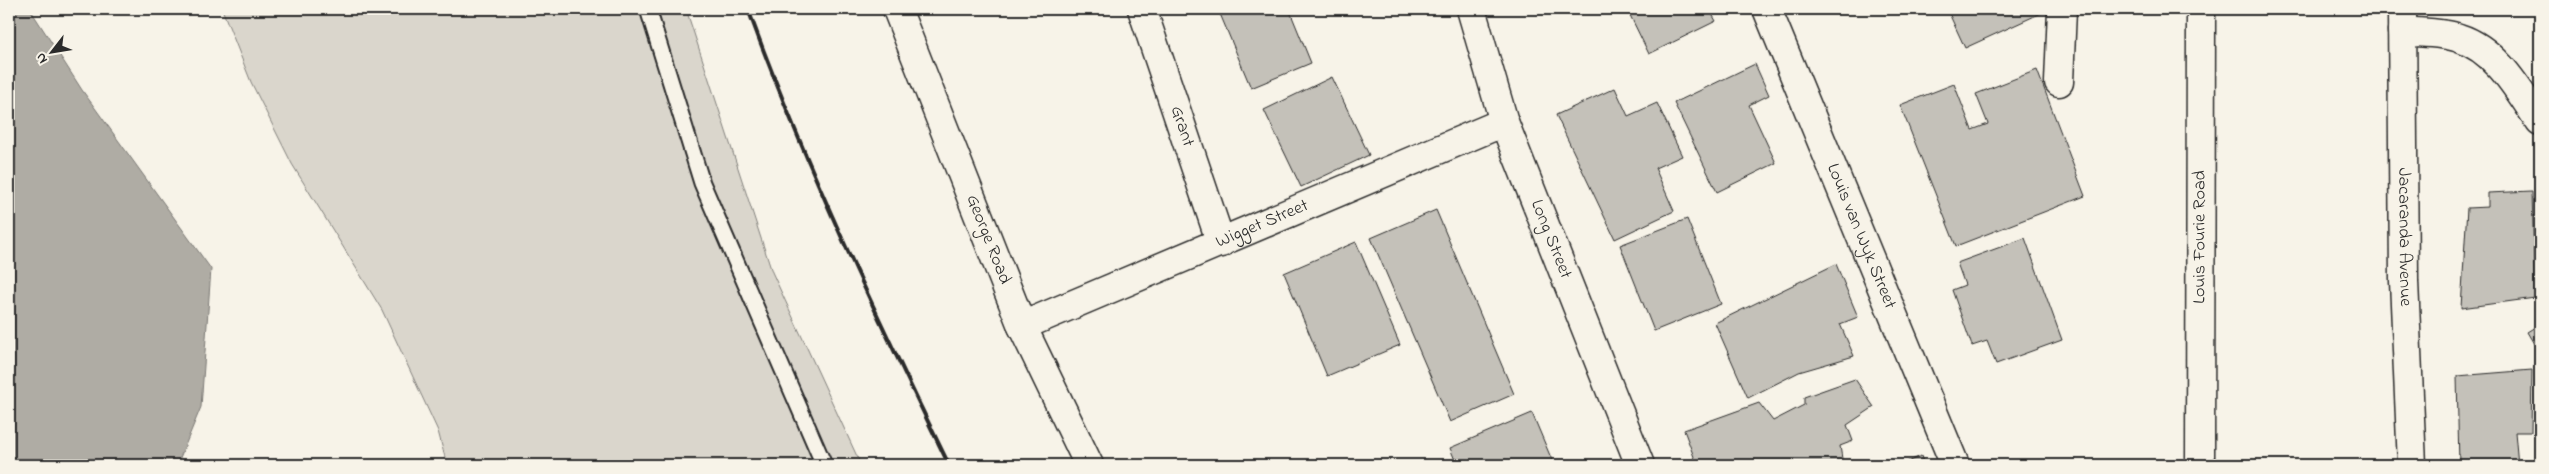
<svg xmlns="http://www.w3.org/2000/svg" width="2549" height="474" font-family="'Indie Flower',sans-serif">
	<style>
		.green { fill: #dad6cc; stroke: #82807c }
		.water { fill: #afaca4; stroke: #7a7874 }
		.building { fill: #c4c1b9; stroke: #2b2b2b }
		.lines { fill: none; stroke-linecap: round; stroke-linejoin: round }
		.lane-casing { stroke: #2b2b2b; stroke-width: 19 }
		.street-casing { stroke: #2b2b2b; stroke-width: 31 }
		.secondary-casing { stroke: #2b2b2b; stroke-width: 31 }
		.lane { stroke: #f7f3e8; stroke-width: 15 }
		.street { stroke: #f7f3e8; stroke-width: 28 }
		.secondary { stroke: #f7f3e8; stroke-width: 28 }
		.rail { stroke: #2b2b2b; stroke-width: 4 }
		.labels { text-anchor: middle; dominant-baseline: central; stroke-width: 4.5; stroke-linejoin: round; paint-order: stroke }
		.street-label { font-size: 18px; fill: #2b2b2b; stroke: #f7f3e8 }
	</style>
	<rect width="100%" height="100%" fill="#f7f3e8"/>
	<filter id="ink" filterUnits="userSpaceOnUse"><feTurbulence type="fractalNoise" baseFrequency=".02" numOctaves="2"/><feDisplacementMap in="SourceGraphic" scale="10" xChannelSelector="R" yChannelSelector="G"/><feConvolveMatrix kernelMatrix="1 2 1 2 8 2 1 2 1" color-interpolation-filters="sRGB"/></filter>
	<g filter="url(#ink)">
		<path class="green" d="M222,9H686L772,272L861,465H447L438,431L382,310L292,164L251,82Z"/>
		<path class="water" d="M9,9H30L82,90L211,269L201,407L177,465H9Z"/>
		<path class="building" d="M1218,9H1289L1311,63L1251,88Z
			M1627,9H1709L1716,21L1649,54Z
			M1947,9H2050L1965,48Z
			M1755,64L1769,95L1749,105L1776,163L1717,192L1674,103Z
			M2037,70L2085,196L1956,246L1900,105L1954,84L1972,130L1988,124L1976,94Z
			M1332,77L1369,155L1301,187L1264,110Z
			M1615,88L1628,116L1657,103L1682,156L1655,168L1674,211L1615,239L1556,115Z
			M2532,191L2535,298L2461,308L2467,208L2488,207V193Z
			M1436,210L1514,394L1450,422L1371,238Z
			M1687,219L1721,304L1654,331L1620,245Z
			M2025,238L2062,340L1996,364L1987,341L1972,346L1952,290L1965,285L1957,263Z
			M1356,242L1400,345L1327,376L1284,273Z
			M1836,264L1858,317L1840,324L1854,356L1799,372L1748,398L1715,323Z
			M2540,324V354L2527,332Z
			M2532,370L2531,432H2515L2518,465H2459L2457,376Z
			M1855,379L1874,407L1847,425L1853,441L1840,446L1843,465H1697L1684,430L1759,403L1773,421L1804,405V397Z
			M1532,413L1554,465H1457L1450,448Z
			M1921,456L1924,465H1900Z"/>
		<g class="lines">
			<defs>
				<path id="lane" d="M648,9L702,183L824,465"/>
				<g id="street">
					<path id="s1" d="M1142,9L1221,243"/>
					<path id="s2" d="M1471,9L1504,122L1640,465"/>
					<path id="s3" d="M1767,9L1955,465"/>
					<path id="s4" d="M2402,9L2404,281L2412,465"/>
					<path d="M2402,31C2420,33 2442,32 2459,38C2497,50 2519,91 2540,122"/>
					<path d="M2059,82L2062,9"/>
					<path id="s5" d="M1022,326L1504,122"/>
				</g>
				<g id="secondary">
					<path id="s6" d="M897,9L1022,326L1089,465"/>
					<path id="s7" d="M2200,465L2201,9"/>
				</g>
			</defs>
			<use href="#lane" class="lane-casing"/>
			<use href="#street" class="street-casing"/>
			<use href="#secondary" class="secondary-casing"/>
			<use href="#lane" class="lane"/>
			<use href="#street" class="street"/>
			<use href="#secondary" class="secondary"/>
			<path class="rail" d="M748,9C805,165 876,315 949,465"/>
		</g>
	</g>
	<g class="labels">
		<g class="street-label">
			<text stroke="none"><textPath href="#s1" startOffset="124">Grant</textPath></text>
			<text stroke="none"><textPath href="#s5" startOffset="261">Wigget Street</textPath></text>
			<text stroke="none"><textPath href="#s3" startOffset="246">Louis van Wyk Street</textPath></text>
			<text stroke="none"><textPath href="#s7" startOffset="228">Louis Fourie Road</textPath></text>
			<text stroke="none"><textPath href="#s4" startOffset="228">Jacaranda Avenue</textPath></text>
			<text stroke="none"><textPath href="#s6" startOffset="248">George Road</textPath></text>
			<text stroke="none"><textPath href="#s2" startOffset="244">Long Street</textPath></text>
		</g>
	</g>
	<rect width="2549" height="474" fill="none" stroke="#f7f3e8" stroke-width="30"/>
	<rect x="15" y="15" width="2519" height="444" fill="none" stroke="#2b2b2b" stroke-width="2" filter="url(#ink)"/>
	<g transform="translate(52 52) rotate(239)" stroke="#f7f3e8" stroke-width="4" paint-order="stroke">
	<path d="M0-4L9 19L0 12L-9 19Z" fill="#2b2b2b"/>
	<text y="-8" font-size="14" font-weight="bold" text-anchor="middle" fill="#2b2b2b">N</text>
	</g>
</svg>
